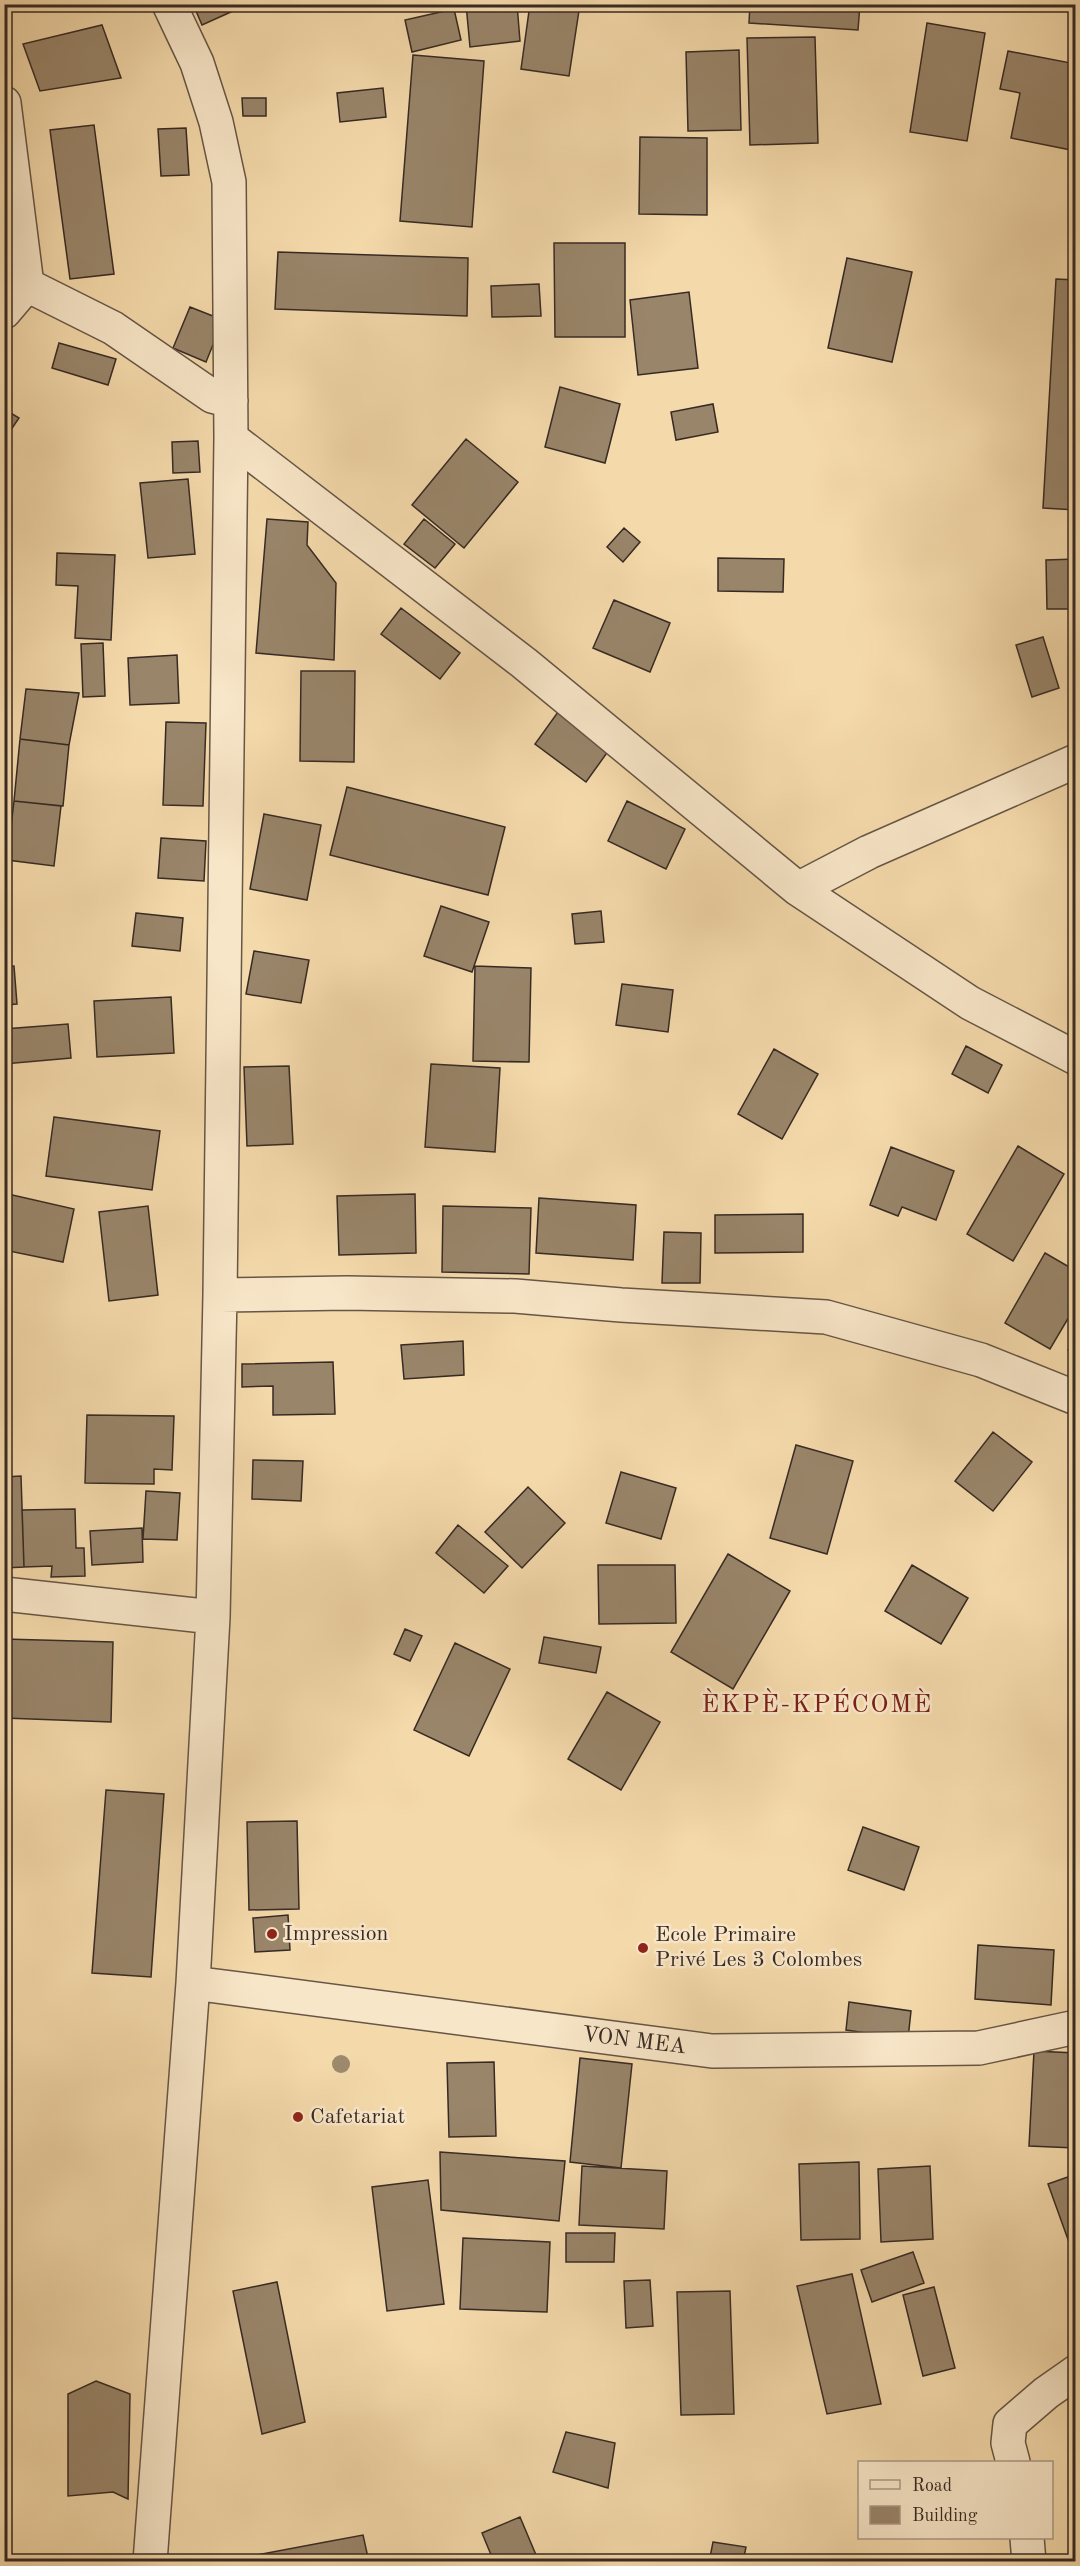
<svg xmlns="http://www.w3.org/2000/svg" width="1080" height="2566" font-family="'Old Standard TT',serif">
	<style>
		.building { fill: #99856a; stroke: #372a24; stroke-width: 1.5 }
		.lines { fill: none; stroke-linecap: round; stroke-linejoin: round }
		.minor-casing { stroke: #665646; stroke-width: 36 }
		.minor { stroke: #f8e6c8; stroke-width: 33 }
		.tree { fill: #9d896c }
		.poi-dot { fill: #8f2418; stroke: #f8e6c8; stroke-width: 2 }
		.labels { text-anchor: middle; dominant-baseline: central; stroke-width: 5; stroke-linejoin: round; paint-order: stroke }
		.poi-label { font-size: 22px; fill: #372a24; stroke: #f8e6c8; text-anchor: start }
		.street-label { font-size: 22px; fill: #372a24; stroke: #f8e6c8 }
		.quarter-label { font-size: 26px; letter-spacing: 1.5px; fill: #7a1f14; stroke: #f8e6c8 }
	</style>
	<rect width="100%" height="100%" fill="#f4d9aa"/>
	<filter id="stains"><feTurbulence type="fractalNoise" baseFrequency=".00333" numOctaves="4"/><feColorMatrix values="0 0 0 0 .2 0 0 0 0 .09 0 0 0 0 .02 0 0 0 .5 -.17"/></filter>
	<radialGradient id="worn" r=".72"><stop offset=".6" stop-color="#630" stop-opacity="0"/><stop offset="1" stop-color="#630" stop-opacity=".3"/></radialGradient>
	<path class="building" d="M193,4H230L233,11L202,25Z
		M466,4H517L520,41L470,47Z
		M530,4H580L569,76L521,69Z
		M750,4H860L858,30L749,23Z
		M454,9L461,40L412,52L405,20Z
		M927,23L985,33L967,141L910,132Z
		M102,25L121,78L40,91L23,44Z
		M815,37L818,143L750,145L747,38Z
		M739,50L741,130L688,131L686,52Z
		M1008,51L1076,64V151L1011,138L1020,93L1000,89Z
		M413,55L484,61L472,227L400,221Z
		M383,88L386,117L340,122L337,93Z
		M242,98H266V116H243Z
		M94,125L114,274L70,279L50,130Z
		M186,128L189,175L161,176L158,129Z
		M640,137L707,138V215L639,214Z
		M554,243H625V337H555Z
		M278,252L468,258L467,316L275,309Z
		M847,258L912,272L892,362L828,348Z
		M1056,279L1076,280V510L1043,508Z
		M539,284L541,316L492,317L491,286Z
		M689,292L698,368L638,375L630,300Z
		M190,307L223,320L206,362L173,348Z
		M59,343L116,359L108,385L52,368Z
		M560,387L620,404L605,463L545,447Z
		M713,404L718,432L676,440L671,412Z
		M4,409L19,418L4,440Z
		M466,439L518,482L464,548L412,505Z
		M198,441L200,472L173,473L172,442Z
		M188,479L195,554L148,558L140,483Z
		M267,519L308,522L307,545L336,583L334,660L256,653Z
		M424,519L455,544L435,568L404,544Z
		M624,528L640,542L623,562L607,547Z
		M57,553L115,555L111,640L75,638L78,586L56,585Z
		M718,558L784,559L783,592L718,591Z
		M1076,559V609H1047L1046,560Z
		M614,600L670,623L650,672L593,648Z
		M401,608L460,653L440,679L381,634Z
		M1043,637L1059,688L1032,697L1016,645Z
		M103,643L105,696L83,697L81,644Z
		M177,655L179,703L130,705L128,658Z
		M301,671H355L354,762L300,761Z
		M26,689L79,693L69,745L20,739Z
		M558,712L609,750L586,782L535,744Z
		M166,722L206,723L203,806L163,805Z
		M20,739L69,745L63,806L14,801Z
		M347,787L505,827L488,895L330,855Z
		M14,801L61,806L54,866L7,860Z
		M627,801L685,829L666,869L608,841Z
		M264,814L321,825L307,900L250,889Z
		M161,838L206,841L204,881L158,878Z
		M441,906L489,922L472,972L424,956Z
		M601,911L604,942L575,944L572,914Z
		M136,913L183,918L180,951L132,946Z
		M254,951L309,960L301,1003L246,994Z
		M14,966L17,1004L4,1005V967Z
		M475,966L531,968L529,1062L473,1061Z
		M622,984L673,990L668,1032L616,1025Z
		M171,997L174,1053L97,1057L94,1001Z
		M68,1024L71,1058L4,1064V1029Z
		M966,1046L1002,1065L988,1093L952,1074Z
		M774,1049L818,1074L782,1139L738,1114Z
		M431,1064L500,1068L495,1152L425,1147Z
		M289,1066L293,1144L247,1146L244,1067Z
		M54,1117L160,1131L152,1190L46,1176Z
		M1018,1146L1064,1174L1013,1261L967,1234Z
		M891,1147L954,1171L936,1220L902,1207L898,1216L870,1205Z
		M8,1194L74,1209L63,1262L4,1250V1211Z
		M415,1194L416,1253L339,1255L337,1196Z
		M539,1198L636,1205L633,1260L536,1253Z
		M148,1206L158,1295L109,1301L99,1212Z
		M443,1206L531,1208L529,1274L442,1272Z
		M803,1214V1252L715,1253V1215Z
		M664,1232L701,1233L700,1283H662Z
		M1045,1253L1076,1271V1305L1050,1349L1005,1323Z
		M1076,1338V1355L1068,1350Z
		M463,1341L464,1375L404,1379L401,1345Z
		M333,1362L335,1414L273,1415V1386L242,1387V1364Z
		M87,1415L174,1416L172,1470L154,1469V1484L85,1483Z
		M993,1432L1032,1462L993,1511L955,1481Z
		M796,1445L853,1461L827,1554L770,1538Z
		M253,1460L303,1461L301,1501L252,1499Z
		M621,1472L676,1488L661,1539L606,1523Z
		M21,1476L24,1567L4,1568V1477Z
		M528,1487L565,1523L522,1568L485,1532Z
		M146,1491L180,1493L177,1540L143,1539Z
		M75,1509L76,1548H84L85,1576L51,1577L52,1566L24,1567L22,1510Z
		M458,1525L508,1566L484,1593L436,1553Z
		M142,1528L143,1562L92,1565L90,1531Z
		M728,1554L790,1591L733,1689L671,1652Z
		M598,1565H675L676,1623L599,1624Z
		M912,1565L968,1598L941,1644L885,1611Z
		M405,1629L422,1636L410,1661L394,1654Z
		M544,1637L601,1647L596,1673L539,1663Z
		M4,1639L113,1642L111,1722L4,1718Z
		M455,1643L510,1669L469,1756L414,1730Z
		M607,1692L660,1722L621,1790L568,1759Z
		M106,1790L164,1794L151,1977L92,1973Z
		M1074,1816H1076V1908Z
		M297,1821L299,1909L249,1910L247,1822Z
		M863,1827L919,1847L904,1890L848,1870Z
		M288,1915L290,1950L255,1952L253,1918Z
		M978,1945L1054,1950L1051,2005L975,1999Z
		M849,2002L911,2011L908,2039L846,2030Z
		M1034,2051L1076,2053L1075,2148L1029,2146Z
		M580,2058L632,2064L621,2168L570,2162Z
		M494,2062L496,2136L449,2137L447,2063Z
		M440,2152L565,2161L559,2221L441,2210Z
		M859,2162L860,2239L801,2240L799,2164Z
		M582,2166L667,2171L664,2229L579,2225Z
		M930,2166L933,2239L881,2242L878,2169Z
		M1076,2174V2243L1070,2245L1048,2184Z
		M428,2180L444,2304L387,2311L372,2187Z
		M566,2233H615L614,2262H566Z
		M463,2238L550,2242L547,2312L460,2309Z
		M913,2252L924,2283L872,2302L861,2270Z
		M852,2274L881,2404L827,2414L797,2286Z
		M650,2280L653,2326L626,2328L624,2281Z
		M277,2282L305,2422L262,2434L233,2291Z
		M934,2287L955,2368L923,2376L903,2295Z
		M730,2291L734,2414L681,2415L677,2292Z
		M96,2381L130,2394L128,2499L113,2492L68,2496V2394Z
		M566,2432L615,2443L608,2488L553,2472Z
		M520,2517L539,2562H494L482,2533Z
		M363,2535L369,2562H252L251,2556Z
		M713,2542L746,2547L743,2562H709Z"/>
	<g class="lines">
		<defs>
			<path id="minor" d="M4,103L27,285L4,312
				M27,285L113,328L212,396L231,401
				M231,438L524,663L798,889L970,1003L1076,1058
				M798,889L869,852L1076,761
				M220,1295L347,1293L515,1296L621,1305L826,1317L981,1360L1076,1398
				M4,1594L213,1617
				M193,1983L712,2051L979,2048L1076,2027
				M1013,2462L1008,2443L1010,2424L1046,2393L1076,2372
				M1027,2538L1029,2562
				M150,2562L193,1983L213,1617L220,1295L231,438L229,182L216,122L197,63L169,4"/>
		</defs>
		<use href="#minor" class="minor-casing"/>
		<use href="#minor" class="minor"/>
	</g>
	<circle class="tree" cx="341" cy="2064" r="9"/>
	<g class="poi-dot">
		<circle cx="272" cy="1934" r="6"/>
		<circle cx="643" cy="1948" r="6"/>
		<circle cx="298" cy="2117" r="6"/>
	</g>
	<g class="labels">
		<g class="poi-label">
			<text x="284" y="1934">Impression</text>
			<text x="655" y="1935">Ecole Primaire<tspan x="655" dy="25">Privé Les 3 Colombes</tspan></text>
			<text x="310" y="2117">Cafetariat</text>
		</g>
		<g class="street-label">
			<text transform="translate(634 2041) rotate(7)">VON MEA</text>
		</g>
		<g class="quarter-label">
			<text x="817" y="1705">ÈKPÈ-KPÉCOMÈ</text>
		</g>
	</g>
	<rect width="1080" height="2566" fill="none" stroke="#f4d9aa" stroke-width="24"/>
	<rect x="6" y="6" width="1068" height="2554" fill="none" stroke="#372a24" stroke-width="3"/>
	<rect x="12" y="12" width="1056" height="2542" fill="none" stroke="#372a24" stroke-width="1.5"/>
	<rect x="858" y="2461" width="195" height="78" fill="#f8e6c8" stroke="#ab9b86" stroke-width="1.5"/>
	<rect x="870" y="2480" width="30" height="9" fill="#f8e6c8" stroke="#ab9b86" stroke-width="1.5"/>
	<text x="912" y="2491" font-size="18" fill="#372a24">Road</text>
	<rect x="870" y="2506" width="30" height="18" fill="#99856a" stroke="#ab9b86" stroke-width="1.5"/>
	<text x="912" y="2521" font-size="18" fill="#372a24">Building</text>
	<rect width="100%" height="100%" filter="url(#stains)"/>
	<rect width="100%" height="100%" fill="url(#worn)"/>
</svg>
